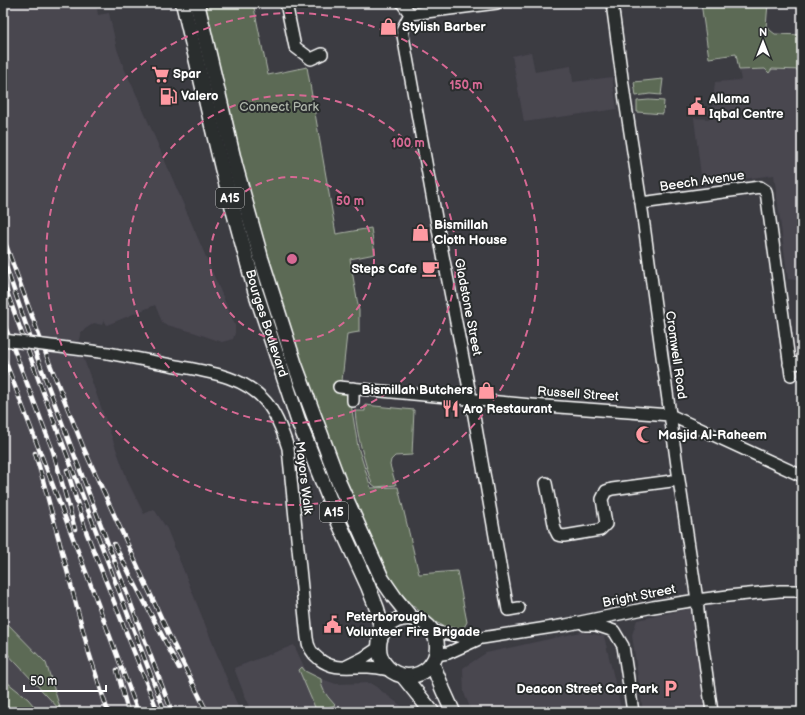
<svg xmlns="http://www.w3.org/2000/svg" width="805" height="715" font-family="'Balsamiq Sans',sans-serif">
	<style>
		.built { fill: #494650 }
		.green { fill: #5c6b54; stroke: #aeb5aa }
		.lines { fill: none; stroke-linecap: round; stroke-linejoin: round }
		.minor-casing { stroke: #fff; stroke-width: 14 }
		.major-casing { stroke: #fff; stroke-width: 17 }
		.minor { stroke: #2a2d2e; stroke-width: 11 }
		.major { stroke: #2a2d2e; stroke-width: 14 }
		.rail-casing { stroke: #fff; stroke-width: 4.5 }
		.rail { stroke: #2a2d2e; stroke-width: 3; stroke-dasharray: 9; stroke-linecap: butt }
		.minor-bridge-casing { stroke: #fff; stroke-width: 14; stroke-linecap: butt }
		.minor-bridge { stroke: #2a2d2e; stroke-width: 11 }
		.ring { fill: none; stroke: #d76994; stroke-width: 2; stroke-dasharray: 7 5 }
		.labels { text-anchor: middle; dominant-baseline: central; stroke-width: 4; stroke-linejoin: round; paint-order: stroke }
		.shield { fill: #2a2d2e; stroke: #bfc0c0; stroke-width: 1 }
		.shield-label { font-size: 12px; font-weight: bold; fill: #fff }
		.poi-label { font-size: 13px; font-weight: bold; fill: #fff; stroke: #2a2d2e; text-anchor: start }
		.park-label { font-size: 13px; fill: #aeb5aa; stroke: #2a2d2e }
		.street-label { font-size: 13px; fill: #fff; stroke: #2a2d2e }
		.centre { fill: #d76994; stroke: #2a2d2e; stroke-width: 2 }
		.ring-label { font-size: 12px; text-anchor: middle; font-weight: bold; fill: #d76994; stroke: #2a2d2e; stroke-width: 4; stroke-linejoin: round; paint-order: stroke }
	</style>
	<rect width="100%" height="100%" fill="#3c3c42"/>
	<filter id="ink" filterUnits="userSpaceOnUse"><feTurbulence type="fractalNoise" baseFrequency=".025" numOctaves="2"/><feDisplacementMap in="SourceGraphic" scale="8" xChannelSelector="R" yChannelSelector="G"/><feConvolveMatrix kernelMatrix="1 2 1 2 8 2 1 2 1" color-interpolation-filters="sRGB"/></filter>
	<g filter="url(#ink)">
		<path class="built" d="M3,3H96L98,15L109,13L117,49L124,68L138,98L235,325V333L233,339L222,342L193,332L163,324L155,305L107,325L104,320L102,325L94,323L81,332L78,343L128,482L144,514L154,509L167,529L240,712H3Z
			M531,52L535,72L571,66L573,82L612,77L617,109L524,122L512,56Z
			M772,69L802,70V281L788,279L774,175L702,184L694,118L711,119L715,82L741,80L739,70Z
			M693,608L704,712H643L632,635L637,620Z
			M581,632L604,636L622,712H472L464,693L463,668L486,653Z
			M294,645L306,671L322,679L336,684L371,683L409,712H251L234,668Z"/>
		<path class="green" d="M205,3H253L268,75L307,67L336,234L371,228L375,254L350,259L359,311V332L347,334L342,381L351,404L358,447L371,488L398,487L419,574L457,571L467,622L462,631L446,627L431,620L413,606L399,591L384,569L345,481L306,376L272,269L254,207L235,135Z
			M701,3H768L766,27L775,34L802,35V70L772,69L769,73L765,69L739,70L736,54L709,58Z
			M663,79L661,95L650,94L636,96L634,82Z
			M649,100L664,101L663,114L637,112V101Z
			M365,405L414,410L412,455L395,456L391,460L390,465L396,485L376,487L372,484C364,460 357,436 355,411H365Z
			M3,619L46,663L61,711L3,649Z
			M302,667L305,671L321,679C321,690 328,697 335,705L317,712L299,670Z
			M3,679L28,699L39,712H3Z"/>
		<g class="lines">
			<defs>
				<path id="minor" d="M286,3L295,47L311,59L322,54
					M402,3L410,14
					M612,3L625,100L641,203L679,480L697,600L699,620L712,712
					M410,14L402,30L440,240L471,399L508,610L519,608
					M410,14L497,3
					M641,203L760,187L766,191L791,375
					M108,353C129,357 150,361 171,365C203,371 244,375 266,402C277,415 283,432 288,448L307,638C308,647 311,653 319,659C334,671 350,666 368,667C375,667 382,669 390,670
					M789,364L802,363
					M339,387L531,405L670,415L802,476
					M353,388V401
					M546,483L555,529L558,535L564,536L600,530L606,524L602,499L606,491L612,489L679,480
					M585,625H596L614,631L623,646L633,712
					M432,631L464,637L482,638L566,625L653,607L697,600L728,596L780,591H802
					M436,655L448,653L479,639
					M347,666L363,658L378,648"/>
				<g id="major">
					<path id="s1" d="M183,3L222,168L255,290L299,423L339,523L368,586L377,609L382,632"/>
					<path d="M197,3L235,165L261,258L295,365L339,483L382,579L395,598L411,618"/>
					<circle cx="408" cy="647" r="29"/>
					<path d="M432,663L443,690L453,712"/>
					<path d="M403,676L432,712"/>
				</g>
			</defs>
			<use href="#minor" class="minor-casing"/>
			<use href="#major" class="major-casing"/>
			<use href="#minor" class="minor"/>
			<use href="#major" class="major"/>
			<defs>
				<path id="rail" d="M3,237L47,357L84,449L170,637L207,712
					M3,258L37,357L172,712
					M3,281L43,392L165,712
					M3,321L53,451L75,529
					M3,355L89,580L138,712
					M35,453L43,480L89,653L108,712
					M67,470L87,534L158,712
					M114,544L179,668
					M117,670L128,712"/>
			</defs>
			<use href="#rail" class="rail-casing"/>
			<use href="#rail" class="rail"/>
			<defs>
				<path id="minor-bridge" d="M3,340L108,353"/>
			</defs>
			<use href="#minor-bridge" class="minor-bridge-casing"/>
			<use href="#minor-bridge" class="minor-bridge"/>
		</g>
	</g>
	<g class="ring">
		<circle cx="292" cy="259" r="82"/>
		<circle cx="292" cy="259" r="164"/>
		<circle cx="292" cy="259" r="246"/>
	</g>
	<defs>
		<symbol id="shop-bare" viewBox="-9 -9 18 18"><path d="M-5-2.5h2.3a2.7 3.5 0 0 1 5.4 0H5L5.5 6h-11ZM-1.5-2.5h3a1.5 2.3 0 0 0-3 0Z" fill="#ff9aa2" stroke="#2a2d2e" stroke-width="2.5" paint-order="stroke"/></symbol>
		<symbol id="supermarket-bare" viewBox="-9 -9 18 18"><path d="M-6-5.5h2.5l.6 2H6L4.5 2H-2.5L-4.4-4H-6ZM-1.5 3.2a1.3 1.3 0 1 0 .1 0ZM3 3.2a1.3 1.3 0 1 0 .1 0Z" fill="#ff9aa2" stroke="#2a2d2e" stroke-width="2.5" paint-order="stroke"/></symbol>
		<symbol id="fuel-bare" viewBox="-9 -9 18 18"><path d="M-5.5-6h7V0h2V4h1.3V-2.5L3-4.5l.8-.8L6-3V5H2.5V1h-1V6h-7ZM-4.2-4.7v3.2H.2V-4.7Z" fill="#ff9aa2" stroke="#2a2d2e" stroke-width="2.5" paint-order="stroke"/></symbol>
		<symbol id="civic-bare" viewBox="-9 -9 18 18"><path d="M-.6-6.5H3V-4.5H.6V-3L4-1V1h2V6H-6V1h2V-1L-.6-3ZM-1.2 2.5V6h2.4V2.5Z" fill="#ff9aa2" stroke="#2a2d2e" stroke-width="2.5" paint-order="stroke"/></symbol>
		<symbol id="cafe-bare" viewBox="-9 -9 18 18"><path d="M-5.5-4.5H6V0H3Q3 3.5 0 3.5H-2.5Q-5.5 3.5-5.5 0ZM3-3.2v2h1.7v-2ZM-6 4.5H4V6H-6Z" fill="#ff9aa2" stroke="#2a2d2e" stroke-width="2.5" paint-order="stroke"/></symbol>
		<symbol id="restaurant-bare" viewBox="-9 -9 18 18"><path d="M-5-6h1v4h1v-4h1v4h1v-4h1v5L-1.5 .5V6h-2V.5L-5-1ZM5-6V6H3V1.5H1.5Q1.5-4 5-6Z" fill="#ff9aa2" stroke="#2a2d2e" stroke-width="2.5" paint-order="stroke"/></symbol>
		<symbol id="mosque-bare" viewBox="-9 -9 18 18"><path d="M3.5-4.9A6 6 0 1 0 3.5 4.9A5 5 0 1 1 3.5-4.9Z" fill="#ff9aa2" stroke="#2a2d2e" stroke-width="2.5" paint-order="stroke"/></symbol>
		<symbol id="parking-bare" viewBox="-9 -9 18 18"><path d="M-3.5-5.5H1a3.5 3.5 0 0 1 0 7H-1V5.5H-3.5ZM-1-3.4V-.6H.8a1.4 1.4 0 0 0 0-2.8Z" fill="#ff9aa2" stroke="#2a2d2e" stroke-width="2.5" paint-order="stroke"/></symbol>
	</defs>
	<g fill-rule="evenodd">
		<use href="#shop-bare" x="376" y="14" width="25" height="25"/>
		<use href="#supermarket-bare" x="148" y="62" width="25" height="25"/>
		<use href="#fuel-bare" x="156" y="84" width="25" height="25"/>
		<use href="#civic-bare" x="684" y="94" width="25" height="25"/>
		<use href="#shop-bare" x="408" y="220" width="25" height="25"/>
		<use href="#cafe-bare" x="418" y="256" width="25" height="25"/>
		<use href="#shop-bare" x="474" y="378" width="25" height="25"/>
		<use href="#restaurant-bare" x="438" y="396" width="25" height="25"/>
		<use href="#mosque-bare" x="632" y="422" width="25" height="25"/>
		<use href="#civic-bare" x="320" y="612" width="25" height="25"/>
		<use href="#parking-bare" x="658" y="676" width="25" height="25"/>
	</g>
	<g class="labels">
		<g class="shield">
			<rect x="216" y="188" width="28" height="20" rx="3"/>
			<rect x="320" y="502" width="28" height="20" rx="3"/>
		</g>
		<g class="shield-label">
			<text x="230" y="198">A15</text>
			<text x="334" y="512">A15</text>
		</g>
		<g class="poi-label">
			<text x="402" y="27">Stylish Barber</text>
			<text x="173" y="74">Spar</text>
			<text x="181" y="96">Valero</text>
			<text x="709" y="99">Allama<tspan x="709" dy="15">Iqbal Centre</tspan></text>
			<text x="434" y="225">Bismillah<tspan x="434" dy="15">Cloth House</tspan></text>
			<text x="417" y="269" text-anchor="end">Steps Cafe</text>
			<text x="473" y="390" text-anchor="end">Bismillah Butchers</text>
			<text x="463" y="409">Aro Restaurant</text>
			<text x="658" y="435">Masjid Al-Raheem</text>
			<text x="346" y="617">Peterborough<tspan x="346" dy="15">Volunteer Fire Brigade</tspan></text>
			<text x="658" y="689" text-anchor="end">Deacon Street Car Park</text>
		</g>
		<g class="park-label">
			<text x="279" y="107">Connect Park</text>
		</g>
		<g class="street-label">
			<text transform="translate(702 181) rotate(-8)">Beech Avenue</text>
			<text transform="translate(468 307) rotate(79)">Gladstone Street</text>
			<text stroke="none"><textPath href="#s1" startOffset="331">Bourges Boulevard</textPath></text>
			<text transform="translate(676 355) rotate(82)">Cromwell Road</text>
			<text transform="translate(578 394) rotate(4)">Russell Street</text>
			<text transform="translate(304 478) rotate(83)">Mayors Walk</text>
			<text transform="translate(639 596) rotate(-11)">Bright Street</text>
		</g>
	</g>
	<circle cx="292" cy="259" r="6" class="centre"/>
	<g class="ring-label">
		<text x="466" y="89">150 m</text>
		<text x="408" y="147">100 m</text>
		<text x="350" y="205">50 m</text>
	</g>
	<rect width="805" height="715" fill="none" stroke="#2a2d2e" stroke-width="16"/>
	<rect x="8" y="8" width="789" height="699" fill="none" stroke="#fff" stroke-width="1.5" filter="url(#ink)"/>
	<g transform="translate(763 42)" stroke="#2a2d2e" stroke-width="3" paint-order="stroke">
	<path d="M0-3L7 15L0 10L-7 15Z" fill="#ffffff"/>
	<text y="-6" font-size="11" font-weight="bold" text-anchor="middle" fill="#ffffff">N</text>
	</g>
	<path d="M24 685v6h82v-6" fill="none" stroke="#ffffff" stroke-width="2"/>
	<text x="30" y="685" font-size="12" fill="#ffffff" stroke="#2a2d2e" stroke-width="3" paint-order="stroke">50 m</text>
</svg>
